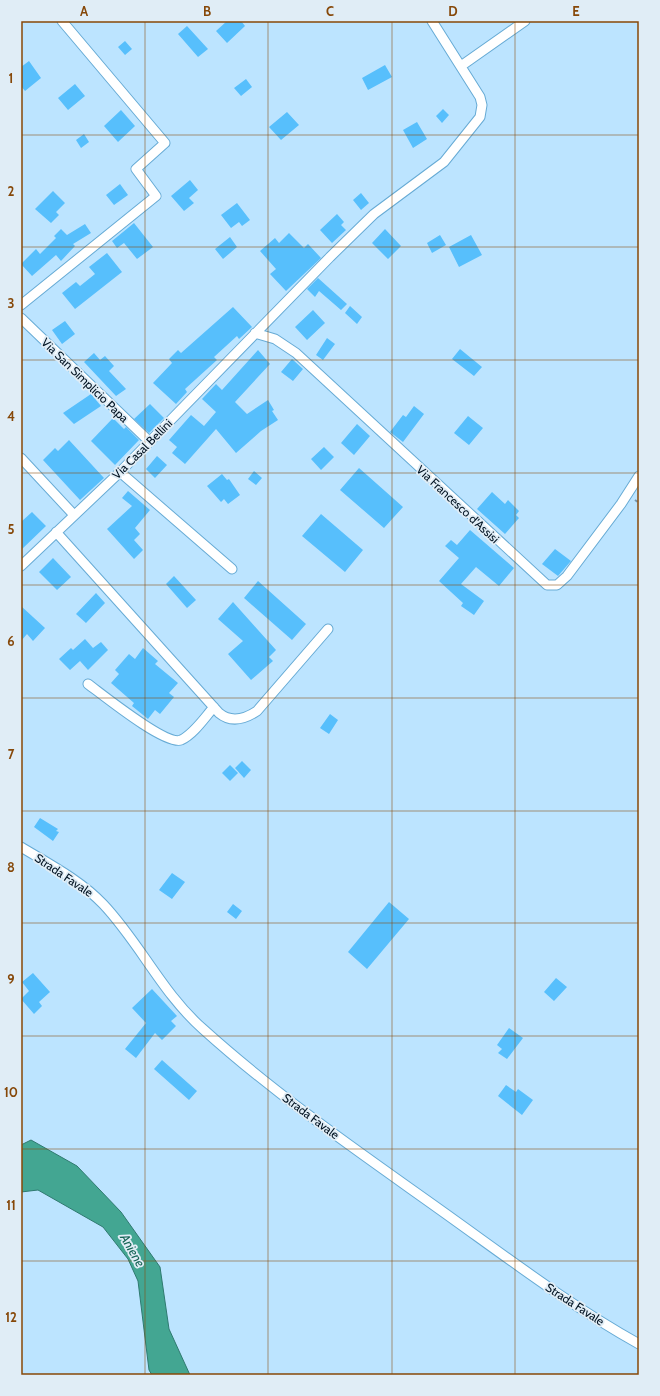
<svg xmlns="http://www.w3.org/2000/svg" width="660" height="1396" font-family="Cabin,sans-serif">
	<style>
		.water { fill: #43a692; stroke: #2f7a70 }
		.building { fill: #57bffc }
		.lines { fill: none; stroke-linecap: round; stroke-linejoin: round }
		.minor-casing { stroke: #67abd5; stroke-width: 11 }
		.path { stroke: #7696ac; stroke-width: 2; stroke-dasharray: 3 2; stroke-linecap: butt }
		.minor { stroke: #fff; stroke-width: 9 }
		.grid { fill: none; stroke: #864809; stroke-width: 1; stroke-opacity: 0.55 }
		.labels { text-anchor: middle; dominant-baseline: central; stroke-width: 3.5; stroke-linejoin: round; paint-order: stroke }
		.street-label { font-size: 12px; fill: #001221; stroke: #e0edf6 }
		.water-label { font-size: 13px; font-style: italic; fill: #166556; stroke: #e0edf6 }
		.neatline { fill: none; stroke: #864809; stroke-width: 1.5 }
		.grid-label { font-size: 13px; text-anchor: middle; font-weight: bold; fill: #864809 }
	</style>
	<rect width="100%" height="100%" fill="#bce4ff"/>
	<path class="water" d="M31,1140L77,1166L121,1212L160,1267L169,1329L190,1375H152L149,1370L138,1281L128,1259L103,1227L38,1190L21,1192V1145Z"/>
	<path class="building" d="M227,21H241L245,26L227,43L216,31Z
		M187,26L208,49L198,57L178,34Z
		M125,41L132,49L125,55L118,47Z
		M29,61L41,78L25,91L21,86V67Z
		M385,65L392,77L368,90L362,78Z
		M246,79L252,87L241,96L234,88Z
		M75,84L85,96L68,110L58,98Z
		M443,109L449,115L442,123L436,116Z
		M121,110L135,126L118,142L104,126Z
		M287,112L299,125L281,140L269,127Z
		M417,122L427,139L413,148L403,130Z
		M84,134L89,142L81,148L76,140Z
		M190,180L198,190L189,198L194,203L184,211L171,196Z
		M120,184L128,195L114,205L106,195Z
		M53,191L65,203L56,212L59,215L51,223L35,209Z
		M361,193L369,203L361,210L353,200Z
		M237,203L250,220L242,226L239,222L231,228L221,215Z
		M337,214L344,222L341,225L346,230L332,243L320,230Z
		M134,223L153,247L137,259L124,243L117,248L112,241Z
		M85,224L91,233L73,244L75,246L61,261L56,255L32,276L21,264L36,249L40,254L56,238L54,236L61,229L67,235Z
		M385,229L401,246L388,259L372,243Z
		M289,233L304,248L308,244L321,258L286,291L270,274L276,269L260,251L275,238L279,243Z
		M440,235L446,245L432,253L427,243Z
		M471,235L482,255L459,267L449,247Z
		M230,237L237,247L223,259L215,249Z
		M107,253L122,272L75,309L62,293L76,282L80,286L95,274L89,267Z
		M318,278L347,304L341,310L319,291L315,297L307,289Z
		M350,306L362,317L357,324L345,313Z
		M233,307L252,327L239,339L237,336L214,357L217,360L185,389L187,392L176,404L153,383L172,363L169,359L178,350L181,353Z
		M313,310L325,323L307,340L295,327Z
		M65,321L75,334L62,344L52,330Z
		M327,338L335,344L323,360L316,355Z
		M460,349L482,367L474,376L452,359Z
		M258,350L270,364L235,402L247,414L268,400L274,410L272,411L278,420L261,431L236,453L216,429L185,464L172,453L177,447L169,440L191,415L204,426L216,412L202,399L216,384L222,390Z
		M94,353L100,360L105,356L114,366L109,371L126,389L116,396L84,362Z
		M292,359L303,369L293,381L281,372Z
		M91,394L101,406L74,424L63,413Z
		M150,404L164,418L149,433L134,419Z
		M414,406L424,414L403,442L390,432L403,415L406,417Z
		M468,416L483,428L469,445L454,433Z
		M113,418L124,429L126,427L139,440L115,465L91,441Z
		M357,424L370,436L354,455L341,443Z
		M69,440L104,478L80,500L43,460L55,448L58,451Z
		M324,447L334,457L321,470L311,459Z
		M157,456L167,465L155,478L146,469Z
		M359,468L403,507L384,528L340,490Z
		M254,471L262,478L256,485L248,479Z
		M222,474L227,480L229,479L240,495L228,504L224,499L221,502L207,486Z
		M128,491L150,510L135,528L140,534L134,540L143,550L134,559L107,529L132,506L122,498Z
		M492,492L505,504L508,500L519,511L516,515L519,518L505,534L477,509Z
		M32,512L46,526L21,550V522Z
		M321,514L363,550L345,572L302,536Z
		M470,530L514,568L499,586L476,567L461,584L484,601L474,615L461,606L463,603L439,581L459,558L445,546L451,540L457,545Z
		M555,549L571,561L558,576L542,564Z
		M53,558L71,577L57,590L39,572Z
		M174,576L196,600L187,608L166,584Z
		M258,581L306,624L292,640L244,598Z
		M96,593L105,603L86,623L76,614Z
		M233,602L276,650L269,657L273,661L251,680L228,654L243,641L218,619Z
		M21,606L45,628L33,641L27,634L21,641Z
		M85,639L93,648L101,642L108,650L88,670L80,661L70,670L59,659L71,648L73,650Z
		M143,648L158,661L155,664L178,683L169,693L174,697L160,714L155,710L148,719L132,706L134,703L111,683L119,674L115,670L129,654L135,659Z
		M330,714L338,720L329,734L320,728Z
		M242,761L251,770L244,778L235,768Z
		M230,765L238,773L230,781L222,773Z
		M40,818L58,829L56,831L59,832L53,841L34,827Z
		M172,873L185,882L172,899L159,890Z
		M389,902L409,919L367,969L348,952Z
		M233,904L242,911L236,919L227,912Z
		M33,973L50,992L39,1002L42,1006L34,1014L21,999L29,991L22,982Z
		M556,978L567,987L554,1001L544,992Z
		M152,989L177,1016L171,1021L176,1026L162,1040L155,1033L136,1058L125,1049L146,1023L132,1008Z
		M509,1028L523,1038L507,1059L498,1053L502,1049L497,1045Z
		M162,1060L197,1091L189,1100L154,1069Z
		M506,1085L516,1092L518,1089L533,1100L522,1115L498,1096Z"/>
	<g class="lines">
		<defs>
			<path id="minor" d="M461,66L525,21
				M21,305L156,196L136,169L165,143L62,21
				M21,318L150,442
				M255,333L275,339L296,353L547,585H557L567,576L621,504L639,476
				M21,458L74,515
				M120,472L232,569
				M56,532L219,713C231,723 245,719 257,711L328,629
				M21,566L120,472L330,257L374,214L444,162L480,117L482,105L480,97L432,21
				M88,684C103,695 166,746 181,740C194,734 205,717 214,707
				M21,847C49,864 80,880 103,904C140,943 162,993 203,1029C276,1095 359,1152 439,1209C505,1256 569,1305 639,1344"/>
		</defs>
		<use href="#minor" class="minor-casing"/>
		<path class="path" d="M635,500L639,503"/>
		<use href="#minor" class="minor"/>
	</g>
	<path class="grid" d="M145,21V1375M268,21V1375M392,21V1375M515,21V1375M21,135H639M21,247H639M21,360H639M21,473H639M21,585H639M21,698H639M21,811H639M21,923H639M21,1036H639M21,1149H639M21,1261H639"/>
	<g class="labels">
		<g class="street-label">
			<text transform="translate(85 380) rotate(44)">Via San Simplicio Papa</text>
			<text transform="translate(142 449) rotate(-45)">Via Casal Bellini</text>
			<text transform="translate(458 504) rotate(43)">Via Francesco d'Assisi</text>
			<text transform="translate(64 875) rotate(34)">Strada Favale</text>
			<text transform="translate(311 1116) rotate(37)">Strada Favale</text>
			<text transform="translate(575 1304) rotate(33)">Strada Favale</text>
		</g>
		<g class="water-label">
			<text transform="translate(133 1250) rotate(60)">Aniene</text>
		</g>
	</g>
	<rect width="660" height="1396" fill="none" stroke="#e0edf6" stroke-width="44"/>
	<rect x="22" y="22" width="616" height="1352" class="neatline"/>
	<g class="grid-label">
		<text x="84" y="16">A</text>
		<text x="207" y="16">B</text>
		<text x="330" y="16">C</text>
		<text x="453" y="16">D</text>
		<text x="576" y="16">E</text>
		<text x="11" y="83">1</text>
		<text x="11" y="196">2</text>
		<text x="11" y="308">3</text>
		<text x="11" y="421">4</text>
		<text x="11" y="534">5</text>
		<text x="11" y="646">6</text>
		<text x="11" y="759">7</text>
		<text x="11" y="872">8</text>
		<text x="11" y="984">9</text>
		<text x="11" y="1097">10</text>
		<text x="11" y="1210">11</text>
		<text x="11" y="1322">12</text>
	</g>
</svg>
